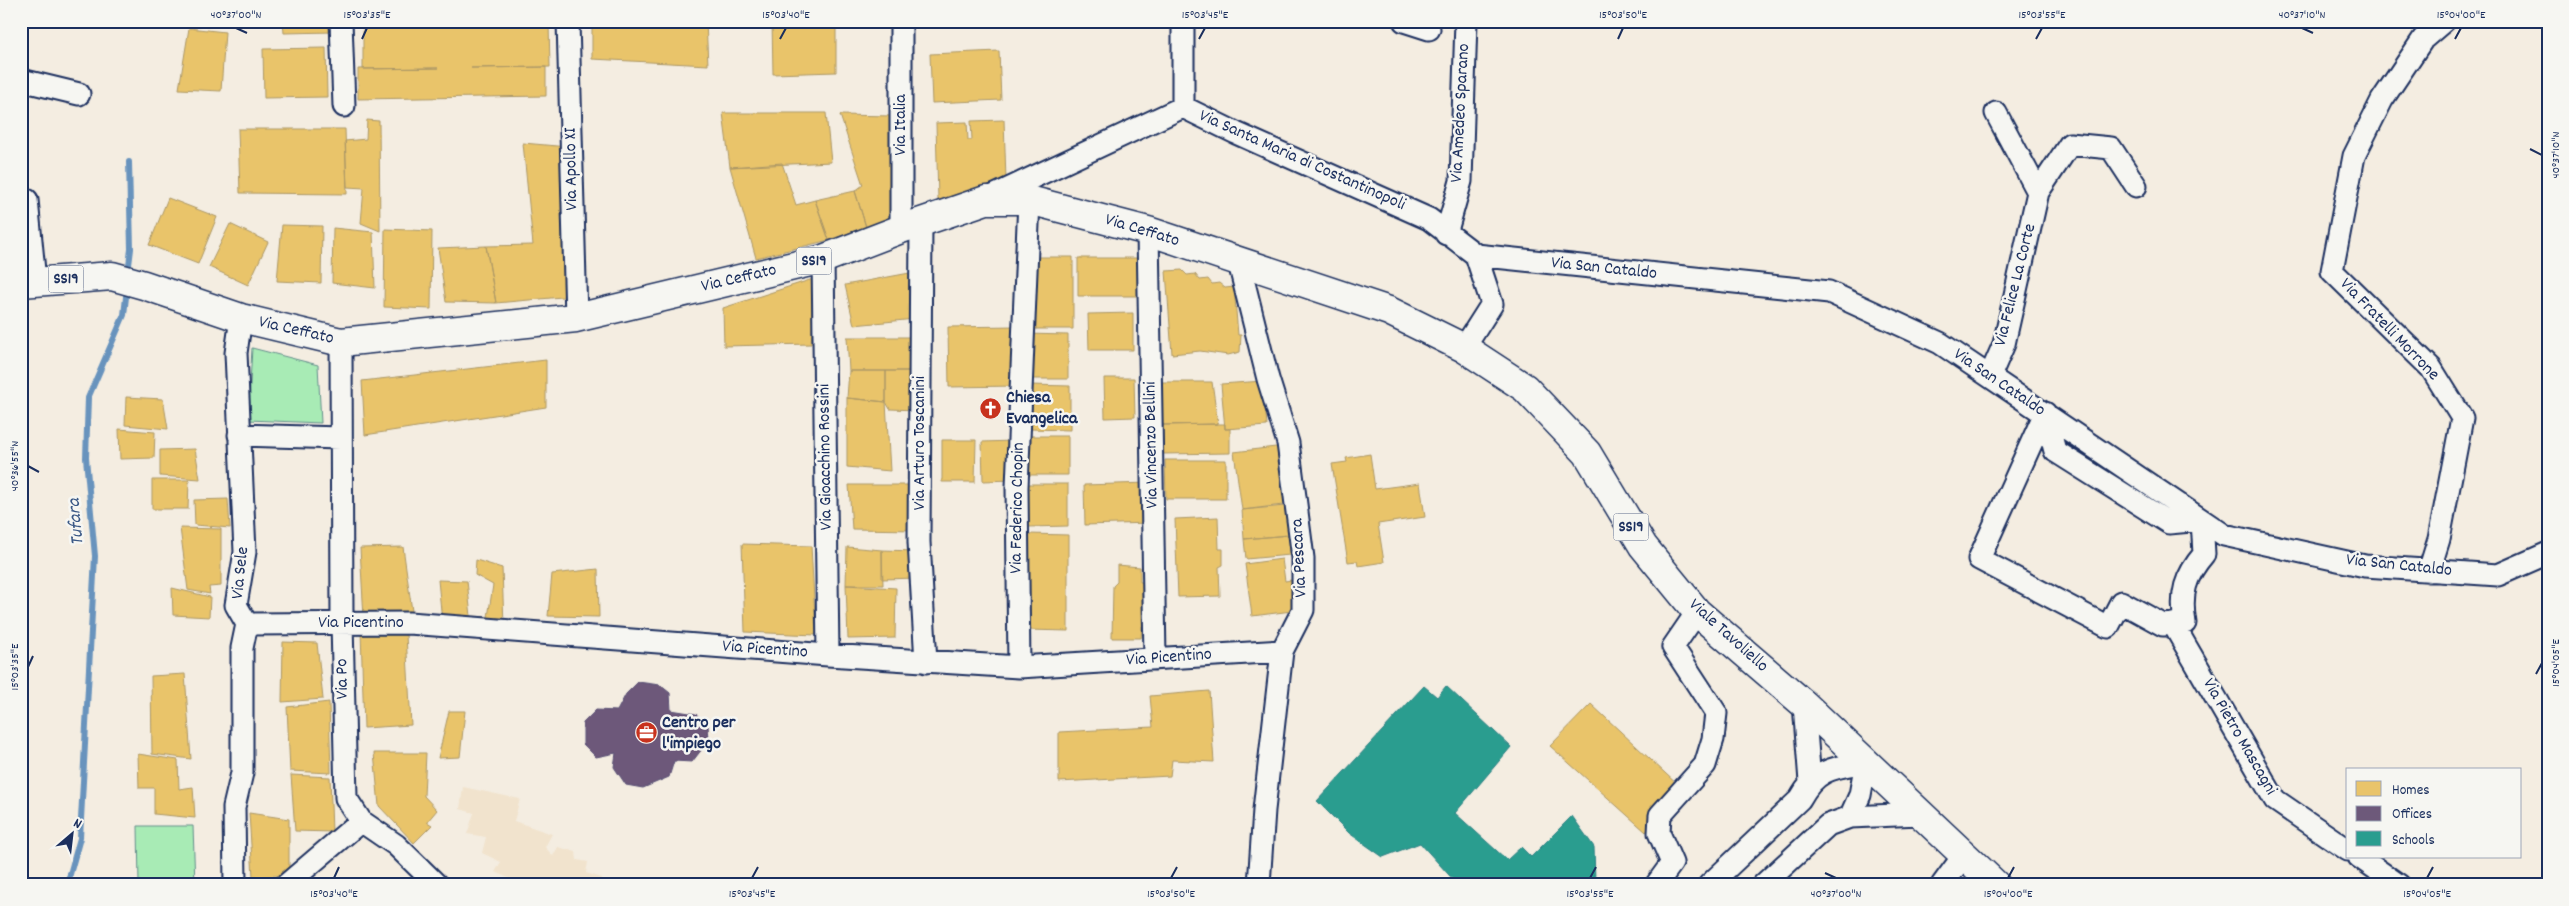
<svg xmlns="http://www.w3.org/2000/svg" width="2569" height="906" font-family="Dekko,sans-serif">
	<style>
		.built { fill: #f1e3cd }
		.green { fill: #a8ebb5; stroke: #628d8a }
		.homes { fill: #e9c46a; stroke: #ab9766 }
		.offices { fill: #6d597a; stroke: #544c72 }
		.schools { fill: #2a9d8f; stroke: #267c80 }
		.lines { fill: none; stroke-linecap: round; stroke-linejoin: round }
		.stream { stroke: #6893bd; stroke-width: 6 }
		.street-casing { stroke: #1b2f5e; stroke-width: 25 }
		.primary-casing { stroke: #1b2f5e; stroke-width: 31 }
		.street { stroke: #f6f6f2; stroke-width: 21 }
		.primary { stroke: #f6f6f2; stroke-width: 28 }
		.ticks { fill: none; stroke: #1b2f5e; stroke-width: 2 }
		.labels { text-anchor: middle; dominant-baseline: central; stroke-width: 5; stroke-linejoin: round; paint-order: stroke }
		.shield { fill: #f6f6f2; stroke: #5d6b8a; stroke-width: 1 }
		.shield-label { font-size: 16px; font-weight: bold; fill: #1b2f5e }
		.street-label { font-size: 18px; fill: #1b2f5e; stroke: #f6f6f2 }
		.poi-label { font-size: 18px; font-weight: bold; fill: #1b2f5e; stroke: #f6f6f2; text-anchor: start }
		.water-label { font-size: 19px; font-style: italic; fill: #3b5986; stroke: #f6f6f2 }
		.neatline { fill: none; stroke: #1b2f5e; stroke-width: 2 }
		.ticks-label { font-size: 12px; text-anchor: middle; fill: #1b2f5e }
	</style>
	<rect width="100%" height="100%" fill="#f4ede1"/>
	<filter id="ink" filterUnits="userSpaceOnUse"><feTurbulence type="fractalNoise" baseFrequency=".02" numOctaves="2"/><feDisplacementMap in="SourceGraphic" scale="10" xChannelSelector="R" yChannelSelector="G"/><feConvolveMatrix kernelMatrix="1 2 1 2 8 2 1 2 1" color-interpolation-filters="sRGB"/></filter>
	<g filter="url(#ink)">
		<path class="built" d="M463,787L520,799L514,821L552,834L545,847L553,856L558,847L576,852L577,860L588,862L586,873L602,878L600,885H524L495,872L501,862L482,853L486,837L467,834L474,813L460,809Z"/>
		<path class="green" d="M252,348L318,365L321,423L248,420Z
			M138,826H193L195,885H139Z"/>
		<path class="homes" d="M283,21H333L334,32L284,33Z
			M395,21H470V25L549,24L550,67L471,68L546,67V96L358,99V69L438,68L363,69V26L395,25Z
			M592,21H706L708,65L592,59Z
			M706,21H750V25L706,26Z
			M772,21H836V72L773,74Z
			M921,21H998V23L921,26Z
			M189,28L225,32L221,91L179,89Z
			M326,48L327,97L264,98L263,49Z
			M999,51L1001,100L932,103L930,54Z
			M723,113H826L831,162L730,167Z
			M840,115L892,116L896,221L866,227L855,191L863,185Z
			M367,120L379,121L380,231L361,223L364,188L347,187L345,141L366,139Z
			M1004,120L1006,180L965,199L938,200L936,123L967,122L968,140H972L971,121Z
			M238,129H345L347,194L240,193Z
			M523,143L568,147L573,296L496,303L486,246L533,245Z
			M782,163L796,205L815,200L829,240L756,258L730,167Z
			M855,191L866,227L829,240L815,200Z
			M168,198L217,217L198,264L149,245Z
			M230,224L268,242L248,285L209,267Z
			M282,225L322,226L321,283L277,281Z
			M333,228L373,232L375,288L332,283Z
			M385,229L432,231L431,309L384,307Z
			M486,246L496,303L446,302L438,248Z
			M1030,257H1073V329H1030Z
			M1078,258H1139V296H1078Z
			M1182,270L1187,275L1195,274L1200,280L1208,279L1212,284L1219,283L1225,288L1234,287L1238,335H1241L1240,352L1228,355L1200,351L1172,354L1166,271Z
			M915,272V319L854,325L845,285Z
			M816,278L811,344L724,346L723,308Z
			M1133,313V350H1089L1088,314Z
			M1015,326L1017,386L949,387L948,327Z
			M1026,334L1068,335V379H1026Z
			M847,337H916L917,371H849Z
			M546,360V407L365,435L362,381Z
			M849,371H886V402L847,398Z
			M886,371H917V410L890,409L886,402Z
			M1104,378H1134L1135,417L1105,418Z
			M1263,381L1267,426L1225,429L1221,384Z
			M1159,382H1212L1218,424L1162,425Z
			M1030,385L1070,386V430L1029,429Z
			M126,397L163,399L168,429L125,425Z
			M847,398L886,402L890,471L847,467Z
			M1218,424H1225V429H1230V453L1163,454L1162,425Z
			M119,429L155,432L154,458L120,459Z
			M1028,436H1068V475H1028Z
			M942,440H976L975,482H942Z
			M1013,441L1014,480L983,481L982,442Z
			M1284,446L1291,504L1242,510L1234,452Z
			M195,449L200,479L160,476V450Z
			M1370,454L1375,489L1420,483L1425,517L1378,524L1384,562L1358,566L1357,561L1348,562L1332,464L1347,462L1346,458Z
			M1165,460H1226V499H1166Z
			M152,480H189L188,509H152Z
			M1149,483L1150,523L1085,525L1084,485Z
			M1028,484H1068V526L1028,527Z
			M849,485H916V530L852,529Z
			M228,499L230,528L195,525L194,500Z
			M1285,506L1289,535L1244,539L1242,510Z
			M1218,517L1219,549H1223V565L1219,567L1220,596L1178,597L1175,519Z
			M180,528L221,529V586L209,587L210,594L188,590Z
			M1029,534L1068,535V631L1028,630Z
			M1289,535L1290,555L1246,559L1244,539Z
			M742,544L811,546L816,635L745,632Z
			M403,547L413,618H364L360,548Z
			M847,547L882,550L883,585H846Z
			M882,550L915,551L919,578L882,579Z
			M1282,559L1285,581L1297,579L1300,610L1252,616L1245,564Z
			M476,560L502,568L504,626L442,621L438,580L467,581L471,616L488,617L493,585L475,575Z
			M1117,565L1140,567V582H1146L1143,614H1145V626H1142L1141,638H1112L1113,586L1117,582Z
			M598,569L599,617L548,616L552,574Z
			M846,585L896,588L895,638L848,639Z
			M172,588L210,597L209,617L173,615Z
			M361,631L406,635L411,725L364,728Z
			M283,642L317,643L323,699L282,702Z
			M185,674L191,759L152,754L151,676Z
			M1209,691L1214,762L1172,760L1170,776L1059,782V732L1153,727L1150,696Z
			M329,702L331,773L290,771L287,707Z
			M1591,704L1680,787L1646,832L1550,746Z
			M449,711H465L460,757L438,758Z
			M374,753H426L424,796L437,810L427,822L432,825L414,843L379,806Z
			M138,754L178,760L179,789L193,787L195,818L154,814V788H139Z
			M291,775L330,777L332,832L295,831Z
			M249,813L289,819V875L253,877Z"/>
		<path class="offices" d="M638,682L660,685L670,693L671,710L696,714L708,725L709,740L692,762L674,761L669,777L643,788L626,785L614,767L616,753L596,757L583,744V723L596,710L617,711L626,694Z"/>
		<path class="schools" d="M1424,686L1437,697L1446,686L1511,747L1455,813L1507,860L1521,847L1531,857L1572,816L1594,847L1595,881L1593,885H1458L1420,843L1383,857L1349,833L1317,801Z"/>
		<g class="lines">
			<path class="stream" d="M128,273L131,249L129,162
				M67,885L80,838L95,556L86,458L88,398L124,315L127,288"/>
			<defs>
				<path id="street" d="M341,21L344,106
					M568,21L576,318
					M1183,21V107
					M1404,21L1429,29
					M21,80L79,94
					M1996,113L2038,192
					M989,198L1183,107L1236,133L1429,219L1476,255
					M21,201L27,200L35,281
					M921,223L919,542L926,662
					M901,229V21
					M1148,231L1155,659
					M1446,234L1461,181L1466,21
					M1476,255L1829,292L1940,343L2224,535L2365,566L2498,575L2548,553
					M823,259L828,655
					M1239,263L1268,379L1288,443L1303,558V610L1282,651L1264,810L1259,885
					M341,342L342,622L346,798L361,821L396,845L437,885
					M1464,348L1492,304L1476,255
					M1990,376L2004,344L2038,192L2070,144L2111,148L2136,186
					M2045,413L2055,451L2169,523L2202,520L2204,554C2185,576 2180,594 2185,623L2163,625L2121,602L2108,627L1979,559Z
					M239,435L340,438
					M2429,571L2439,539L2462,418L2431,368L2332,271L2354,156L2382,100L2423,39L2444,21
					M247,624L409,623L828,655L1019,667L1282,651
					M2173,624L2275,800L2348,850
					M1019,667L1017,487L1029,200
					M1804,704L1810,782
					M2359,857L2399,885
					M235,885L234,807L242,773V648L247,624L236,605L245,552L236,353L241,318
					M286,885L361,821
					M1656,885L1672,863L1659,833L1660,815L1705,765L1713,739L1716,713L1673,647L1697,612
					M1709,885L1800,799C1817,768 1833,768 1866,762L1860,795L1850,817
					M1763,885L1828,825L1850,817L1920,814
					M1942,885L1964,855"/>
				<path id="primary" d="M21,283L112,276L144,285L241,318L341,342L576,318L823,259L901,229L986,200H1029L1148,231L1389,311L1464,348L1525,388L1587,453L1643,546L1697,612L1804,704L1996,885"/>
			</defs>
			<use href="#street" class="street-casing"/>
			<use href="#primary" class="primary-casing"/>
			<use href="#street" class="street"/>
			<use href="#primary" class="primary"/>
		</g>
	</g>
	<path class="ticks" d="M236,28L247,33M2302,28L2313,33M362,39L367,28M780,39L786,28M1199,39L1205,28M1618,39L1623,28M2036,39L2042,28M2455,39L2461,28M2530,149L2542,155M28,466L39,472M28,667L33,656M2536,674L2542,663M1825,873L1836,878M334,878L339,867M752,878L758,867M1171,878L1177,867M1590,878L1596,867M2008,878L2014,867M2427,878L2433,867"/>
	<defs>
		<symbol id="church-disc" viewBox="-11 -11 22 22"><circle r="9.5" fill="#c8321e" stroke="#f6f6f2"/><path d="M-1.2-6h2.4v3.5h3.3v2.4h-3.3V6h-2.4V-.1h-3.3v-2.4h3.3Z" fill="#fff"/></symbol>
		<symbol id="office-disc" viewBox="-11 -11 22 22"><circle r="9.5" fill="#c8321e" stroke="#f6f6f2"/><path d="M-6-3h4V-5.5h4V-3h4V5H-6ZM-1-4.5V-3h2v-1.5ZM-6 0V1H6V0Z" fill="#fff"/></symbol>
	</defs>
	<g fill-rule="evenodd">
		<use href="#church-disc" x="978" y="396" width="25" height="25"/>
		<use href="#office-disc" x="634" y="720" width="25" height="25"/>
	</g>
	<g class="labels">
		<g class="shield">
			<rect x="796.5" y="247.5" width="35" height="27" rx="4"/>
			<rect x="48.5" y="265.5" width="35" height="27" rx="4"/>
			<rect x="1613.5" y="513.5" width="35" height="27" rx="4"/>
		</g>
		<g class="shield-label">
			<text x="814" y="261">SS19</text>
			<text x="66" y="279">SS19</text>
			<text x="1631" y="527">SS19</text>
		</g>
		<g class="street-label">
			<text transform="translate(1461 113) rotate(-87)">Via Amedeo Sparano</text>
			<text transform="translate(901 125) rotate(-90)">Via Italia</text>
			<text transform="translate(1302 161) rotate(24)">Via Santa Maria di Costantinopoli</text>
			<text transform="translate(572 169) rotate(-91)">Via Apollo XI</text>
			<text transform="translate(1142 231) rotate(17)">Via Ceffato</text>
			<text transform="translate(1604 269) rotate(6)">Via San Cataldo</text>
			<text transform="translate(739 279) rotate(-13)">Via Ceffato</text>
			<text transform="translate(2016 285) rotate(-76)">Via Felice La Corte</text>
			<text transform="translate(2389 330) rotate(46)">Via Fratelli Morrone</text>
			<text transform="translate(296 331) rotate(13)">Via Ceffato</text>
			<text transform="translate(1999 383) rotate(34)">Via San Cataldo</text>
			<text transform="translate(920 443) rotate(-90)">Via Arturo Toscanini</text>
			<text transform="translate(1152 445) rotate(-91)">Via Vincenzo Bellini</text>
			<text transform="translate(826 457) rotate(-91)">Via Gioacchino Rossini</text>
			<text transform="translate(1018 508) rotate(-89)">Via Federico Chopin</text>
			<text transform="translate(1300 558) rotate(-93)">Via Pescara</text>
			<text transform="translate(2399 566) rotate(6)">Via San Cataldo</text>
			<text transform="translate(241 573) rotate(-84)">Via Sele</text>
			<text x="361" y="623">Via Picentino</text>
			<text transform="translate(1728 636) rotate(42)">Viale Tavoliello</text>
			<text transform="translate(765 650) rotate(4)">Via Picentino</text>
			<text transform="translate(1169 658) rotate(-4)">Via Picentino</text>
			<text transform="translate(343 679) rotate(-91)">Via Po</text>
			<text transform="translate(2239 737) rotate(60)">Via Pietro Mascagni</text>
		</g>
		<g class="poi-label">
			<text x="1006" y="398">Chiesa<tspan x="1006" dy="21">Evangelica</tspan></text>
			<text x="662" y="723">Centro per<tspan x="662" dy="21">l'impiego</tspan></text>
		</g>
		<g class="water-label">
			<text transform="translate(77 522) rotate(-95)">Tufara</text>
		</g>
	</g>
	<rect width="2569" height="906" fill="none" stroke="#f6f6f2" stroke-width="55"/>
	<rect x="2346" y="768" width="175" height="90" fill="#f6f6f2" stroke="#9ea6b7"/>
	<rect x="2356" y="781" width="25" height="15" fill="#e9c46a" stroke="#9ea6b7"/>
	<text x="2392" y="794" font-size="15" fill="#1b2f5e">Homes</text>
	<rect x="2356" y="806" width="25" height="15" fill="#6d597a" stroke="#9ea6b7"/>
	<text x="2392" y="818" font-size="15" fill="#1b2f5e">Offices</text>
	<rect x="2356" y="831" width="25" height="15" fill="#2a9d8f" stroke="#9ea6b7"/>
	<text x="2392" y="844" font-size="15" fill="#1b2f5e">Schools</text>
	<g transform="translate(72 834) rotate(28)" stroke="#f6f6f2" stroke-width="4" paint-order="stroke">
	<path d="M0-4L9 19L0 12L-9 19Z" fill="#1b2f5e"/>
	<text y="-8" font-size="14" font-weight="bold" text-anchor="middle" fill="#1b2f5e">N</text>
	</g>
	<rect x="28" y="28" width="2514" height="850" class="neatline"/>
	<g class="ticks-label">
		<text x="236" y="18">40°37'00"N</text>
		<text x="367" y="18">15°03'35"E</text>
		<text x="786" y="18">15°03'40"E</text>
		<text x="1205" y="18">15°03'45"E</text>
		<text x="1623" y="18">15°03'50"E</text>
		<text x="2042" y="18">15°03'55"E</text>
		<text x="2302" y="18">40°37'10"N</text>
		<text x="2461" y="18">15°04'00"E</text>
		<text transform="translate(2555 155) rotate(-90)" y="4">40°37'10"N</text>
		<text transform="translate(14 466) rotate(-90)" y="4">40°36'55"N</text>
		<text transform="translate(2555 663) rotate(-90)" y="4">15°04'05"E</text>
		<text transform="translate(14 667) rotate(-90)" y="4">15°03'35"E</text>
		<text x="334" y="897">15°03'40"E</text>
		<text x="752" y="897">15°03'45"E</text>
		<text x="1171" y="897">15°03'50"E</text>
		<text x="1590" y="897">15°03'55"E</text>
		<text x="1836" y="897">40°37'00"N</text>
		<text x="2008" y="897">15°04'00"E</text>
		<text x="2427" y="897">15°04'05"E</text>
	</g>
</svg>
